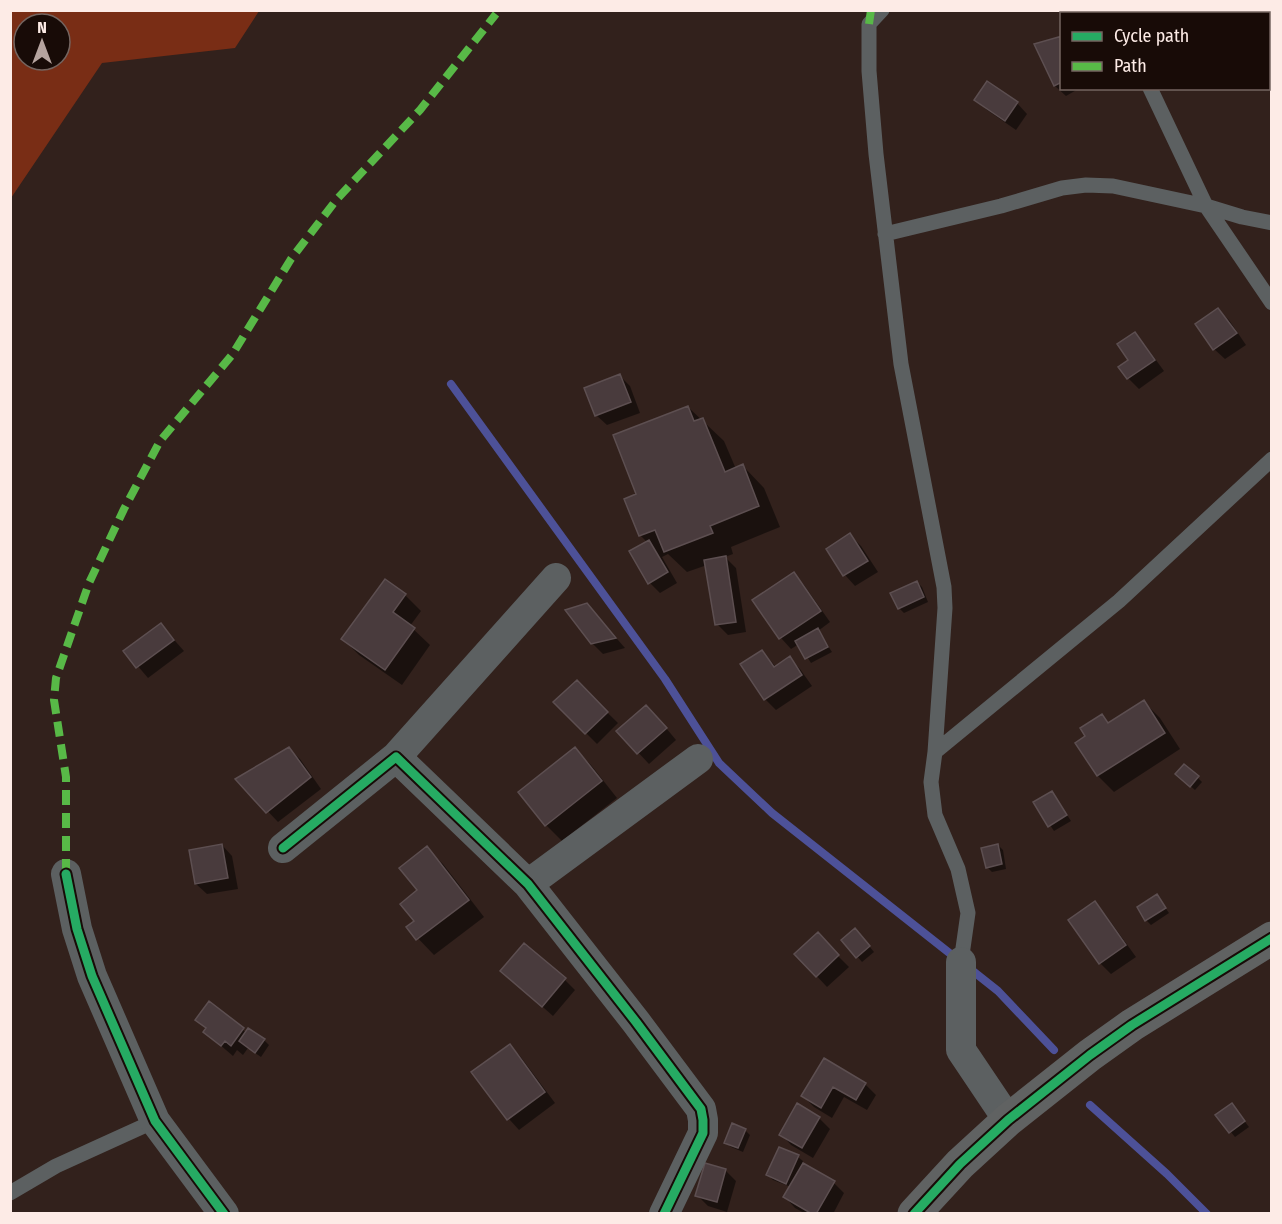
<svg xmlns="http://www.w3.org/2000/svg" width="1282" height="1224" font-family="'Fira Sans Condensed',sans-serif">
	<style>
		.forest { fill: #792d15; fill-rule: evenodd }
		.shadow { fill: #0007 }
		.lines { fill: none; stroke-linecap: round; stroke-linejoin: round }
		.stream { stroke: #4d5198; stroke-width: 8 }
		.building { fill: #493b3d; stroke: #5d4f51; stroke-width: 1.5 }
		.lane { stroke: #5c6061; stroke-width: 15 }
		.street { stroke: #5c6061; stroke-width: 30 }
		.secondary { stroke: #606262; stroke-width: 33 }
		.quiet { stroke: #58b947; stroke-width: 8; stroke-dasharray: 15 8; stroke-linecap: butt }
		.cycleway-casing { stroke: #180b07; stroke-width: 13 }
		.cycleway { stroke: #26ab63; stroke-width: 9 }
	</style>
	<rect width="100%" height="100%" fill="#32211c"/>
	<path class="forest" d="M11,10H259V11L235,48L102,63L11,198ZM24,24H60V60H24Z"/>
	<path class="shadow" d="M1062,38V88H1080L1066,96L1055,86L1036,45Z
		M976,100L1017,103L1027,114L1016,130L987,110Z
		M1218,310L1229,320L1246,345L1225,359L1214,349Z
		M1135,334L1145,345L1164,371L1139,389L1128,378Z
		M620,376L630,386L640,413L607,425L596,415Z
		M688,407L724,441L736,469L743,466L764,488L780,527L731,547L733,554L725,557L736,568L746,632L728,635L717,624L707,565L687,572L668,554L662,557L677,583L660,593L650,583L647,542L640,535L638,495Z
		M850,535L861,546L878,572L855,586L845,575L828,550Z
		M794,574L804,585L830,622L818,631L832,652L811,663L799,644L791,649L781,638L754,601Z
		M917,582L922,587L928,602L904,613L899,608Z
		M405,595L421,611L410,626L430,645L402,685L359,655L343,639Z
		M597,616L625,648L603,654L592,643Z
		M161,625L184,651L148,678L125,651Z
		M762,651L776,667L789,658L800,669L812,686L776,710L765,699L742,664Z
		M576,682L618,723L597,744L555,702Z
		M1144,702L1160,718L1180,749L1114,792L1098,776L1102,716L1110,724Z
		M657,717L676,740L649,764L618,731Z
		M289,749L300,759L321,789L278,822L237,779Z
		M574,749L591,765L617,798L562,841L546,825Z
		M1198,778L1202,782L1195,790L1182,779Z
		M1052,792L1071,821L1054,831L1035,803Z
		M222,845L232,856L238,889L207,894L196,884Z
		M998,845L1003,850L1006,869L992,872L987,867Z
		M426,848L443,864L484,917L434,955L408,928L416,922L419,891Z
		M1157,896L1169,913L1151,925L1146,920Z
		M1094,903L1105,914L1136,957L1111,974L1100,963Z
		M817,935L849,967L827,987L796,954Z
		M860,935L874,952L862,962L843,940Z
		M502,971L564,979L575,990L553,1016Z
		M209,1004L247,1033L264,1040L269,1045L261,1057L248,1048L243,1055L237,1050L233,1056L205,1032L207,1030L197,1020Z
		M510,1046L520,1056L555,1103L519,1130L509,1119L473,1072Z
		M824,1060L865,1084L876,1095L867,1110L844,1097L832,1118L814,1107L803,1096Z
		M1232,1105L1249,1127L1235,1137L1217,1115Z
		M819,1118L830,1129L813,1158L791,1145L781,1134Z
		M745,1130L750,1135L743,1152L731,1147L726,1143Z
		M798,1157L803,1161L802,1164L834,1183L844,1193L833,1214H806L795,1208L785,1197L791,1187L773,1180L768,1175Z
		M706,1165L726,1171L736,1181L727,1212L708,1206L697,1195Z"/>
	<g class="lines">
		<path class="stream" d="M451,384L665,679L719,763L772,813L957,959
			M969,968L998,991L1054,1050
			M1090,1105L1167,1174L1207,1214"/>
	</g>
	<path class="building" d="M1062,36V82L1054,86L1034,44Z
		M987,81L1018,102L1005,121L974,100Z
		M1218,308L1237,333L1213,350L1195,324Z
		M1135,332L1155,360L1127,379L1118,367L1128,360L1117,344Z
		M620,374L631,402L595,416L584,388Z
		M688,406L694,421L703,418L725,472L743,464L759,506L710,526L713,533L664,552L655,530L639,536L624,499L636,494L613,435Z
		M850,533L868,561L843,576L826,549Z
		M649,540L668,572L648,584L629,551Z
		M726,556L736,622L715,625L704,560Z
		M794,572L821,611L779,639L752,600Z
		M385,579L406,594L393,612L415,628L385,670L341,639Z
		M917,581L924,597L898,609L890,593Z
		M587,603L616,638L591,644L565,610Z
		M161,623L174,640L136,668L123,651Z
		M818,628L828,647L805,659L795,641Z
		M762,650L774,667L790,656L802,675L764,700L740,664Z
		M577,680L608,712L585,734L553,702Z
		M1144,700L1165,733L1097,776L1075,743L1085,736L1080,728L1102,714L1108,723Z
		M646,705L667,728L637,754L616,731Z
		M289,747L311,777L266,813L235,779Z
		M575,747L602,781L545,826L518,792Z
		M1184,764L1199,776L1190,787L1175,774Z
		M1052,791L1067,815L1048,827L1033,802Z
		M222,844L228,878L195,884L189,850Z
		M998,844L1002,864L986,868L981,848Z
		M427,846L469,900L416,940L406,927L414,921L400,904L417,890L399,868Z
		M1157,894L1166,908L1145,921L1137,907Z
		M1095,901L1126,945L1099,964L1068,920Z
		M855,928L870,946L856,958L841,940Z
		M818,932L839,955L816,977L794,954Z
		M524,943L566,978L542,1007L500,971Z
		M209,1001L244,1028L231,1046L225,1041L221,1046L203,1032L206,1028L195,1020Z
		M248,1028L265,1039L255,1053L239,1041Z
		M510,1044L545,1092L507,1120L471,1072Z
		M824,1058L866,1083L856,1100L833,1087L821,1108L801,1096Z
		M797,1103L820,1117L802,1148L779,1135Z
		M1232,1103L1245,1121L1229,1133L1215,1115Z
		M732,1123L746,1129L738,1148L724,1143Z
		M779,1147L799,1155L786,1184L766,1175Z
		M705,1163L726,1169L717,1202L695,1196Z
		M803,1163L835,1181L816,1214H812L783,1197Z"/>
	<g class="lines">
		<path class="lane" d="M882,10L869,24V71L876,154L901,364L944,587L945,608L935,752L931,782L935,815L958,869L968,913L961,962
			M1101,10L1103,14
			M1150,88L1206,206L1242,217L1272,223
			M885,234L1001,206L1062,188L1086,185L1113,186L1206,206L1272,303
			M935,752L1119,601L1272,459
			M10,1193L56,1166L155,1121"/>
		<path class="street" d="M396,757L556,578
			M283,848L396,757L528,884L636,1022L701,1109L703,1120V1133L664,1214
			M66,874L77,929L92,976L155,1121L224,1214
			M528,884L698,759
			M961,962V1050L1008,1120"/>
		<path class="secondary" d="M914,1214L960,1164L1008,1120L1090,1055L1132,1025L1272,938"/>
		<path class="quiet" d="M869,24L871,10
			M66,874V777L54,700L56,678L89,583L124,509L160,441L232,355L291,259L337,199L420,110L496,14"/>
		<defs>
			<path id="cycleway" d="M283,848L396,757L528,884L636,1022L701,1109L703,1120V1133L664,1214
				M66,874L77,929L92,976L155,1121L224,1214
				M914,1214L960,1164L1008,1120L1090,1055L1132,1025L1272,938"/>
		</defs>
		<use href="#cycleway" class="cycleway-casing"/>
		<use href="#cycleway" class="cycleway"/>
	</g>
	<rect width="1282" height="1224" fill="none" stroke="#fdebe6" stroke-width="24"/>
	<rect x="1060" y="12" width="210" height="78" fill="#180b07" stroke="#746560" stroke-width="1.5"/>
	<rect x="1072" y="32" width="30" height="9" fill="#26ab63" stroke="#746560" stroke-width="1.5"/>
	<text x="1114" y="42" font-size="18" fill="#fdebe6">Cycle path</text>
	<rect x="1072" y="62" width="30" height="9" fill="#58b947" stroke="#746560" stroke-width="1.5"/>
	<text x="1114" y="72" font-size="18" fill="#fdebe6">Path</text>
	<g transform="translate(42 42)"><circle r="28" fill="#180b07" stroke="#746560" stroke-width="1.5"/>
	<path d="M0-4.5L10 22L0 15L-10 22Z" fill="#b6a49f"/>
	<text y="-9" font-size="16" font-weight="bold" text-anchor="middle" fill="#fdebe6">N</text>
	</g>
</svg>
